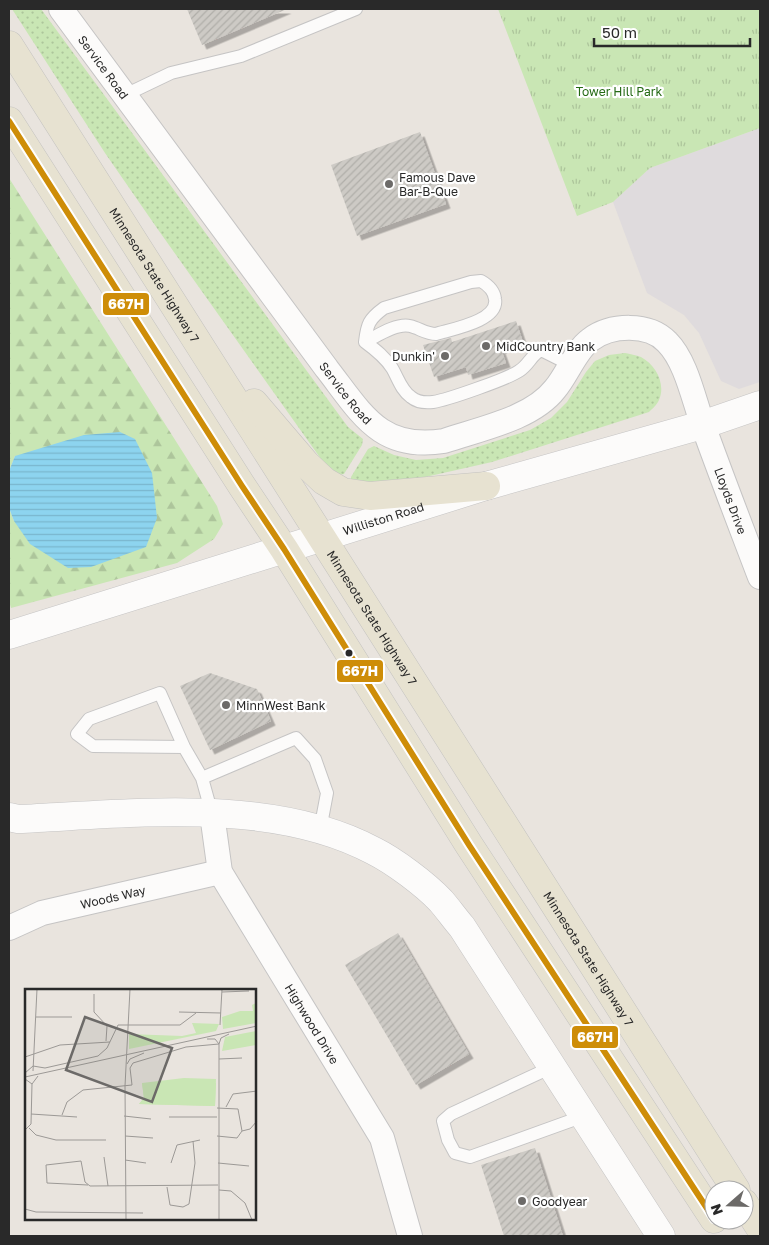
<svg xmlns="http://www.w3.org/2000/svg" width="769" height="1245" font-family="'Golos Text',sans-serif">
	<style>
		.industrial { fill: #dfdbdd }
		.grass { fill: url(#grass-dots) }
		.forest { fill: url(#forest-firs) }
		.park { fill: url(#park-tufts) }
		.water { fill: url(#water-rules) }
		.building { fill: url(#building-hatch); filter: url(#shadow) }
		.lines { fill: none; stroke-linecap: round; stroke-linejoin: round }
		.lane-casing { stroke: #c5c4c4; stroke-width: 14 }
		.street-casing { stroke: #c5c4c4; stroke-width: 26 }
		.secondary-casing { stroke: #c5c4c4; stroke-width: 29 }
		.primary-casing { stroke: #c4c3c0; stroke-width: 29 }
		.lane { stroke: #fcfbfa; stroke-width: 12 }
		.street { stroke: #fcfbfa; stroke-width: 24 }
		.secondary { stroke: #fcfbfa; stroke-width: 28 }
		.primary { stroke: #e7e2d1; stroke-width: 28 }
		.bus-1-casing { stroke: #fff; stroke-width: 10 }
		.bus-1 { stroke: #ce8d08; stroke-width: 6 }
		.poi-dot { fill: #6c6a68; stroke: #fff; stroke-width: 2 }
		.bus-dot { fill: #292929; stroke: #fff; stroke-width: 2 }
		.labels { text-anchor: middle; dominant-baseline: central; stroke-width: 4.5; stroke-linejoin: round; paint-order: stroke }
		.street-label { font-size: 12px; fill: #292929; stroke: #fff }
		.park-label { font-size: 12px; fill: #256a15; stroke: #fff }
		.poi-label { font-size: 12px; fill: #292929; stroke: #fff; text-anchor: start }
		.inset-road { fill: none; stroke: #9c9996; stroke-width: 1 }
		.view { fill: #6c6a68; fill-opacity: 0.15; stroke: #6c6a68; stroke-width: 2.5 }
		.inset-edge { fill: none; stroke: #292929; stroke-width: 2.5 }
		.line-badge { stroke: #fff; stroke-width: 2 }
		.badge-label { font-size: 14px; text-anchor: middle; font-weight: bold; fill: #fff }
	</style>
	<defs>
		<pattern id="grass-dots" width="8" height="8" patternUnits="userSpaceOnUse" patternTransform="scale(1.25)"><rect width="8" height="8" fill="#c9e6b4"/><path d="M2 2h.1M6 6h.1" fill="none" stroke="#adc59b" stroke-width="1.8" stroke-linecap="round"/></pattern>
		<pattern id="forest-firs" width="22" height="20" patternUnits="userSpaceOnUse" patternTransform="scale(1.25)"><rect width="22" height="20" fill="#c9e6b4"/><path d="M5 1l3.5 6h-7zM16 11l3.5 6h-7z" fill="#adc59b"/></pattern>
		<pattern id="park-tufts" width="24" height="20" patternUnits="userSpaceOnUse" patternTransform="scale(1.25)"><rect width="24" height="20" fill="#c9e6b4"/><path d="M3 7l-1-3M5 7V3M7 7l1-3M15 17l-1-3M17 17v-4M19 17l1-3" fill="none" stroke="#adc59b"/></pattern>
		<pattern id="water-rules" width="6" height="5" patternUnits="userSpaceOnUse" patternTransform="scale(1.25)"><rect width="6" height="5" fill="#8dd4ef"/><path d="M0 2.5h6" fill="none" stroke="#7ab6cd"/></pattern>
		<pattern id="building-hatch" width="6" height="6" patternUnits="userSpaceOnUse" patternTransform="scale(1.25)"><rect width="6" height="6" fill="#cdcac5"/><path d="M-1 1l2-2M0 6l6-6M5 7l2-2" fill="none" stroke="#b0aea9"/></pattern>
		<filter id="shadow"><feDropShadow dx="4.5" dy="4.5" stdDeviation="0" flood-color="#0004"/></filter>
	</defs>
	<rect width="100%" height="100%" fill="#e9e4de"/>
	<path class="industrial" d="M760,128V382L739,389L721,381L699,333L684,315L647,293L613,202L650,168Z"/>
	<path class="grass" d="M12,9H41L348,427L363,439L362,445L344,474L338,475L321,459L159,231L105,153Z
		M625,353C630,354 636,355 641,357C656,365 666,384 659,400C657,405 652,409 649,412L492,462L381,487L351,482V477L368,449L374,446L394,455L416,460L443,458L530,430L551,418L567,402L586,372L595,361L609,355Z"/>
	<path class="forest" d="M9,178L217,506L223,524L214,539L177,563L11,608L9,601V508L14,521L15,456L9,471Z"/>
	<path class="park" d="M498,9H760V128L650,168L613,202L577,216Z"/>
	<path class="water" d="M120,432L135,439L152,473L157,518L146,547L91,567L68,568L30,544L14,521L9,508V471L15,456L84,435Z"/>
	<path class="building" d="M187,9H287L202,45Z
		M420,132L446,204L357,236L331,165Z
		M516,321L523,342L501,349L506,363L468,375L466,367L434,377L423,345L451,338L452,342Z
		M210,673L257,689L271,721L210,750L180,686Z
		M398,933L469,1054L416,1085L345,965Z
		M535,1148L563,1236H504L481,1165Z"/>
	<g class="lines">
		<defs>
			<path id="lane" d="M125,95L171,73L241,56L356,9
				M481,281C488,285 494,290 495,299C499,321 452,329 436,334C426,334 419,328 410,326C396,323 377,336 365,342C367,324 369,319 384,308L471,282Z
				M365,342C376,350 385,357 392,368C398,378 401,390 411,397C417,402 425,403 433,402C447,400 507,379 519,371C529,365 531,355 541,350L571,365
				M184,747L160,693L89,719L77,734L93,746L184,747L202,778L212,814
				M202,778L296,738L315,759L327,793L320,830
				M552,1067L451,1114L443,1121L448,1140L455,1153L470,1157L584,1116"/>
			<g id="street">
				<path id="s1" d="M61,9L327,369C362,414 380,451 444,441C479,429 532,419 555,389C567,375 576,350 590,340C611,324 649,323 667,342C687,362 694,402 704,428C722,478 741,527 760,577"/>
				<path id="s2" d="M212,814L220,872L382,1138L410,1236"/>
				<path id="s3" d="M9,928L42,913L220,872"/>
			</g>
			<g id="secondary">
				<path id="s4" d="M9,635L486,486L702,425L760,405"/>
				<path d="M9,817L18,819C130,814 272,796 374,851C394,861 425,884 441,901C448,909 455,919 462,927L661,1236"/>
			</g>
			<g id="primary">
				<path id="s5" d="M9,45L736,1190"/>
				<path d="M9,121L242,486L284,549L469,845L714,1219"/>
				<path d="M254,403L306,464L324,481L343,492L370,496L486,486"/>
				<path d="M744,1203L760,1228"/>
			</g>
		</defs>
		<use href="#lane" class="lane-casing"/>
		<use href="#street" class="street-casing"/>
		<use href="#secondary" class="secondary-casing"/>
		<use href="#primary" class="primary-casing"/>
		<use href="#lane" class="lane"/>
		<use href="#street" class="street"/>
		<use href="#secondary" class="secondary"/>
		<use href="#primary" class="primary"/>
		<defs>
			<path id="bus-1" d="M9,121L242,486L284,549L469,845L714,1219"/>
		</defs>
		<use href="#bus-1" class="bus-1-casing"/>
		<use href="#bus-1" class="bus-1"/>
	</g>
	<g class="poi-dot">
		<circle cx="389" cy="184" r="5"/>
		<circle cx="486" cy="346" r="5"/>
		<circle cx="445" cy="356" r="5"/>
		<circle cx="226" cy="705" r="5"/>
		<circle cx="522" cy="1201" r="5"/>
	</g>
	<circle class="bus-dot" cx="349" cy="653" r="4.5"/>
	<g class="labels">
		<g class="street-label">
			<text stroke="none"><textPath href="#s1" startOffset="72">Service Road</textPath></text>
			<text stroke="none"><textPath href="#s5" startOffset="272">Minnesota State Highway 7</textPath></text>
			<text stroke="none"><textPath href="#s1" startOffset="478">Service Road</textPath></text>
			<text stroke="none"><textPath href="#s1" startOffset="1035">Lloyds Drive</textPath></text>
			<text stroke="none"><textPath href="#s4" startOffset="392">Williston Road</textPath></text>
			<text stroke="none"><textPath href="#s5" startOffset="678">Minnesota State Highway 7</textPath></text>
			<text stroke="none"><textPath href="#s3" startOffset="109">Woods Way</textPath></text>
			<text stroke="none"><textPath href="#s5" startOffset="1082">Minnesota State Highway 7</textPath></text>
			<text stroke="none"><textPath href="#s2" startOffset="236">Highwood Drive</textPath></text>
		</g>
		<g class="park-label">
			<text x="619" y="91">Tower Hill Park</text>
		</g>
		<g class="poi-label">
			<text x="399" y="177">Famous Dave<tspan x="399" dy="14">Bar-B-Que</tspan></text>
			<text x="496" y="346">MidCountry Bank</text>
			<text x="435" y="356" text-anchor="end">Dunkin'</text>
			<text x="236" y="705">MinnWest Bank</text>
			<text x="532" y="1201">Goodyear</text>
		</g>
	</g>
	<g transform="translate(25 989)">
		<rect width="231" height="231" fill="#e9e4de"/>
		<path d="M231,14V34L198,40L197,28L215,22H228L227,16ZM167,34L194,35L191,42L104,60V45L157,47L171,44ZM231,42V56L197,62L200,48ZM159,89L191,90L190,117L114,115L119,109L117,94Z" fill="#c9e6b4"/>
		<path d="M117,94H191L190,117L114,115L119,109Z" fill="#c9e6b4"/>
		<path class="inset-road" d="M197,3L224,2M69,5V23L82,37L81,52M154,23L196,24M11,28H47M195,36L197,0M182,50H190L194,55L196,49L204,45M0,68L35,56L85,53M194,70L217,69M102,75L105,70L119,64M8,82L12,0M0,84L8,77L20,79L73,67L82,59L93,36H155L171,24M0,88L232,37M0,90L7,95L13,87M201,118L208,105L232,102M192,119L213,120L217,142L212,149L192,147M6,125L52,128M37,126L42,113L58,101L107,96L105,79L108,74L161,58L194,55V231M99,127L126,130M144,128H192M4,139L11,146L31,151H81M0,141L6,135L7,95M217,142L225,140L232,132M100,147L128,149M79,168L83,197M100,171L121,174M146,174L152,156L175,151M193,174L224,177M63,196L22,194L21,176L56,172L60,193L65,197L193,196M142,198L145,216L158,218L164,215L170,174L168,152M194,201L206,202L220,214L227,231M0,220L11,223L118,224M101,231L100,97L105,0"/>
		<path class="view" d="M60,28L147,59L127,113L41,81Z"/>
		<rect width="231" height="231" class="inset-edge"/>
	</g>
	<g class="line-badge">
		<rect x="102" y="292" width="48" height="24" rx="5" fill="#ce8d08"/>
		<rect x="336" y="659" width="48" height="24" rx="5" fill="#ce8d08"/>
		<rect x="571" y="1025" width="48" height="24" rx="5" fill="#ce8d08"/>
	</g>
	<g class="badge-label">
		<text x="126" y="309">667H</text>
		<text x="360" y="676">667H</text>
		<text x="595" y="1042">667H</text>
	</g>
	<rect width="769" height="1245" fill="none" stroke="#292929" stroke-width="20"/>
	<g transform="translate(729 1205) rotate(250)"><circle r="24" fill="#ffffff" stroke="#a9a9a9"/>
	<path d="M0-4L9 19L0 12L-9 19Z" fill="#6c6a68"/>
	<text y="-8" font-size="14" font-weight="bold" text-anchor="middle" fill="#292929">N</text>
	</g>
	<path d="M594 38v8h156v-8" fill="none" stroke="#292929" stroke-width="2.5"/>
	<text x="602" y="38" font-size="15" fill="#292929" stroke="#ffffff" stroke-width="4" paint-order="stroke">50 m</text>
</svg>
